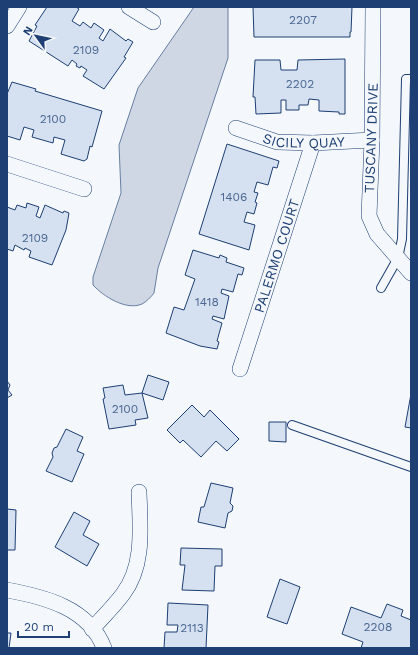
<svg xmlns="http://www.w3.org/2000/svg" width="418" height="655" font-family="'Work Sans',sans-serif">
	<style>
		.water { fill: #cfd7e4; stroke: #687fa3 }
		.building { fill: #d5e0f0; stroke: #1d3f73 }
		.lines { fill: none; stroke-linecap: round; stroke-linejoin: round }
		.service-casing { stroke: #1d3f73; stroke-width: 10 }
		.minor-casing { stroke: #1d3f73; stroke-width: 16 }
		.service { stroke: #f4f7fb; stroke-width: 8 }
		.minor { stroke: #f4f7fb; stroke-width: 15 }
		.labels { text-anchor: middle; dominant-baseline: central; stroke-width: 3; stroke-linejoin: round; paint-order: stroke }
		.number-label { font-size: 12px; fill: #4b6792 }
		.street-label { font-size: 14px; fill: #1d3f73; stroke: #f4f7fb }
	</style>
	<rect width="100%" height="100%" fill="#f4f7fb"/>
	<path class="water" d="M194,7H228V58L158,268L154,293C151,297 146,302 142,304C126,311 103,296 93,285V277L121,193L119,145L138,88Z"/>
	<path class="building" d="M47,7H76L79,9L72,21L80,26L83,22L91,28L94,23L104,30L99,38L103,41L110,29L126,41L128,39L133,42L124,57L126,58L104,89L83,76L87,70L81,66L80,68L76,66L77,64L72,60L68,66L29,41L37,26L35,25Z
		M253,7H352L351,32H350V37H254Z
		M345,59V114H339V112L319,111V100L309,99L308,105H299V110H286V100H281V113L256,114L255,97H253L255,60H280L281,70H297L298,60Z
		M12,82L36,89L35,91L102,111L92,147L90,146L87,159L84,161L61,154L65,140L54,137L53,143L32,137L34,130L24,127L20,140L7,136V94Z
		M227,144L279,161L277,168L273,167L268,185L257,182L254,192L258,193L255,202L257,203L254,214L247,212L244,222L255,225L249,250L199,234Z
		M27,203L39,207L36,216L40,218L45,205L63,213L64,211L69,213L66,230L52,265L29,257L31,251L25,248L24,250L15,245L13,251L7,249V207L15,210L17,205L26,208Z
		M193,250L219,258L220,255L227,258L226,262L244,268L242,275L238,274L233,292L222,289L221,293L229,296L224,319L213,316L212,319L222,323L217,341L219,342L217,349L200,346L166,333L174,307L184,310L195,279L185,275Z
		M148,375L169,382L163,400L142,393Z
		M7,381L10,385L8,390L12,395L7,398Z
		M123,385L125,395L142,393L148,418L135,420L136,425L109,429L103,399L105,398L103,388Z
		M411,394V428L405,427Z
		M192,405L204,417L210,410L239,439L227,451L216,441L201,457L183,440L180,443L167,430Z
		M269,422H286V442L269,441Z
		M66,429L83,437L77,451L84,454L72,482L46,471L53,457L52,453L54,448L57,447Z
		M211,483L233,488L230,503L233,506L232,511L228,513L225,528L198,522L201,507H204Z
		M7,509L16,510L15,550H7Z
		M74,512L90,521L83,535L99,544L87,566L55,547Z
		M181,548L222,549V566H215L214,591L182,590L185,565H180Z
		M280,579L300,587L287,624L267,617Z
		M168,603L208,605L206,648H164L165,632H177L178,625H167Z
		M387,604L403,610L401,616L411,620V648H361L363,642L342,634L351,607L381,618Z
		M7,633H11L9,648H7Z"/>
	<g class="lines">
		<defs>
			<path id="service" d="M381,288L398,258L402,239L406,79H411
				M292,425L411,467"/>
			<g id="minor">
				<path d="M129,7L153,22"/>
				<path d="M373,7L372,140L369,216L377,234L411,273"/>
				<path d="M7,26L19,7"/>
				<path id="s1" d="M236,128L277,142L313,143L372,140"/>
				<path d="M7,164L84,189"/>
				<path id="s2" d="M240,369L313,143"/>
				<path d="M7,590C45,597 89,608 104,648"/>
				<path d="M92,629C103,617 114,606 123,594C145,565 140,526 139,492"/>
			</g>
		</defs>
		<use href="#service" class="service-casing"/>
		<use href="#minor" class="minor-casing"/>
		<use href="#service" class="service"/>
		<use href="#minor" class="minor"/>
	</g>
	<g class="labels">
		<g class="number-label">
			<text x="303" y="20">2207</text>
			<text x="86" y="50">2109</text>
			<text x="300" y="84">2202</text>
			<text x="53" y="119">2100</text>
			<text x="234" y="197">1406</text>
			<text x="35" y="238">2109</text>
			<text x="207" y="302">1418</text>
			<text x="125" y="409">2100</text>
			<text x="378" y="627">2208</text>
			<text x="192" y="628">2113</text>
		</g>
		<g class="street-label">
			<text stroke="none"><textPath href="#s1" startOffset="70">SICILY QUAY</textPath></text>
			<text transform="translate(371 138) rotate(-88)">TUSCANY DRIVE</text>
			<text stroke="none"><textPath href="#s2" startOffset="119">PALERMO COURT</textPath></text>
		</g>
	</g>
	<rect width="418" height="655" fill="none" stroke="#1d3f73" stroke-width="16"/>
	<g transform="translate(36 36) rotate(303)" stroke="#f4f7fb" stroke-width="3" paint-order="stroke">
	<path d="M0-3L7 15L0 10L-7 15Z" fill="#1d3f73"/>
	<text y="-6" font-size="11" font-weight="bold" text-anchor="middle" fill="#1d3f73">N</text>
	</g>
	<path d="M18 631v6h51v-6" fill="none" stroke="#1d3f73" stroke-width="2"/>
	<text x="24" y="631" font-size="12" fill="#1d3f73" stroke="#f4f7fb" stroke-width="3" paint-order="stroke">20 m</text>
</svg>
